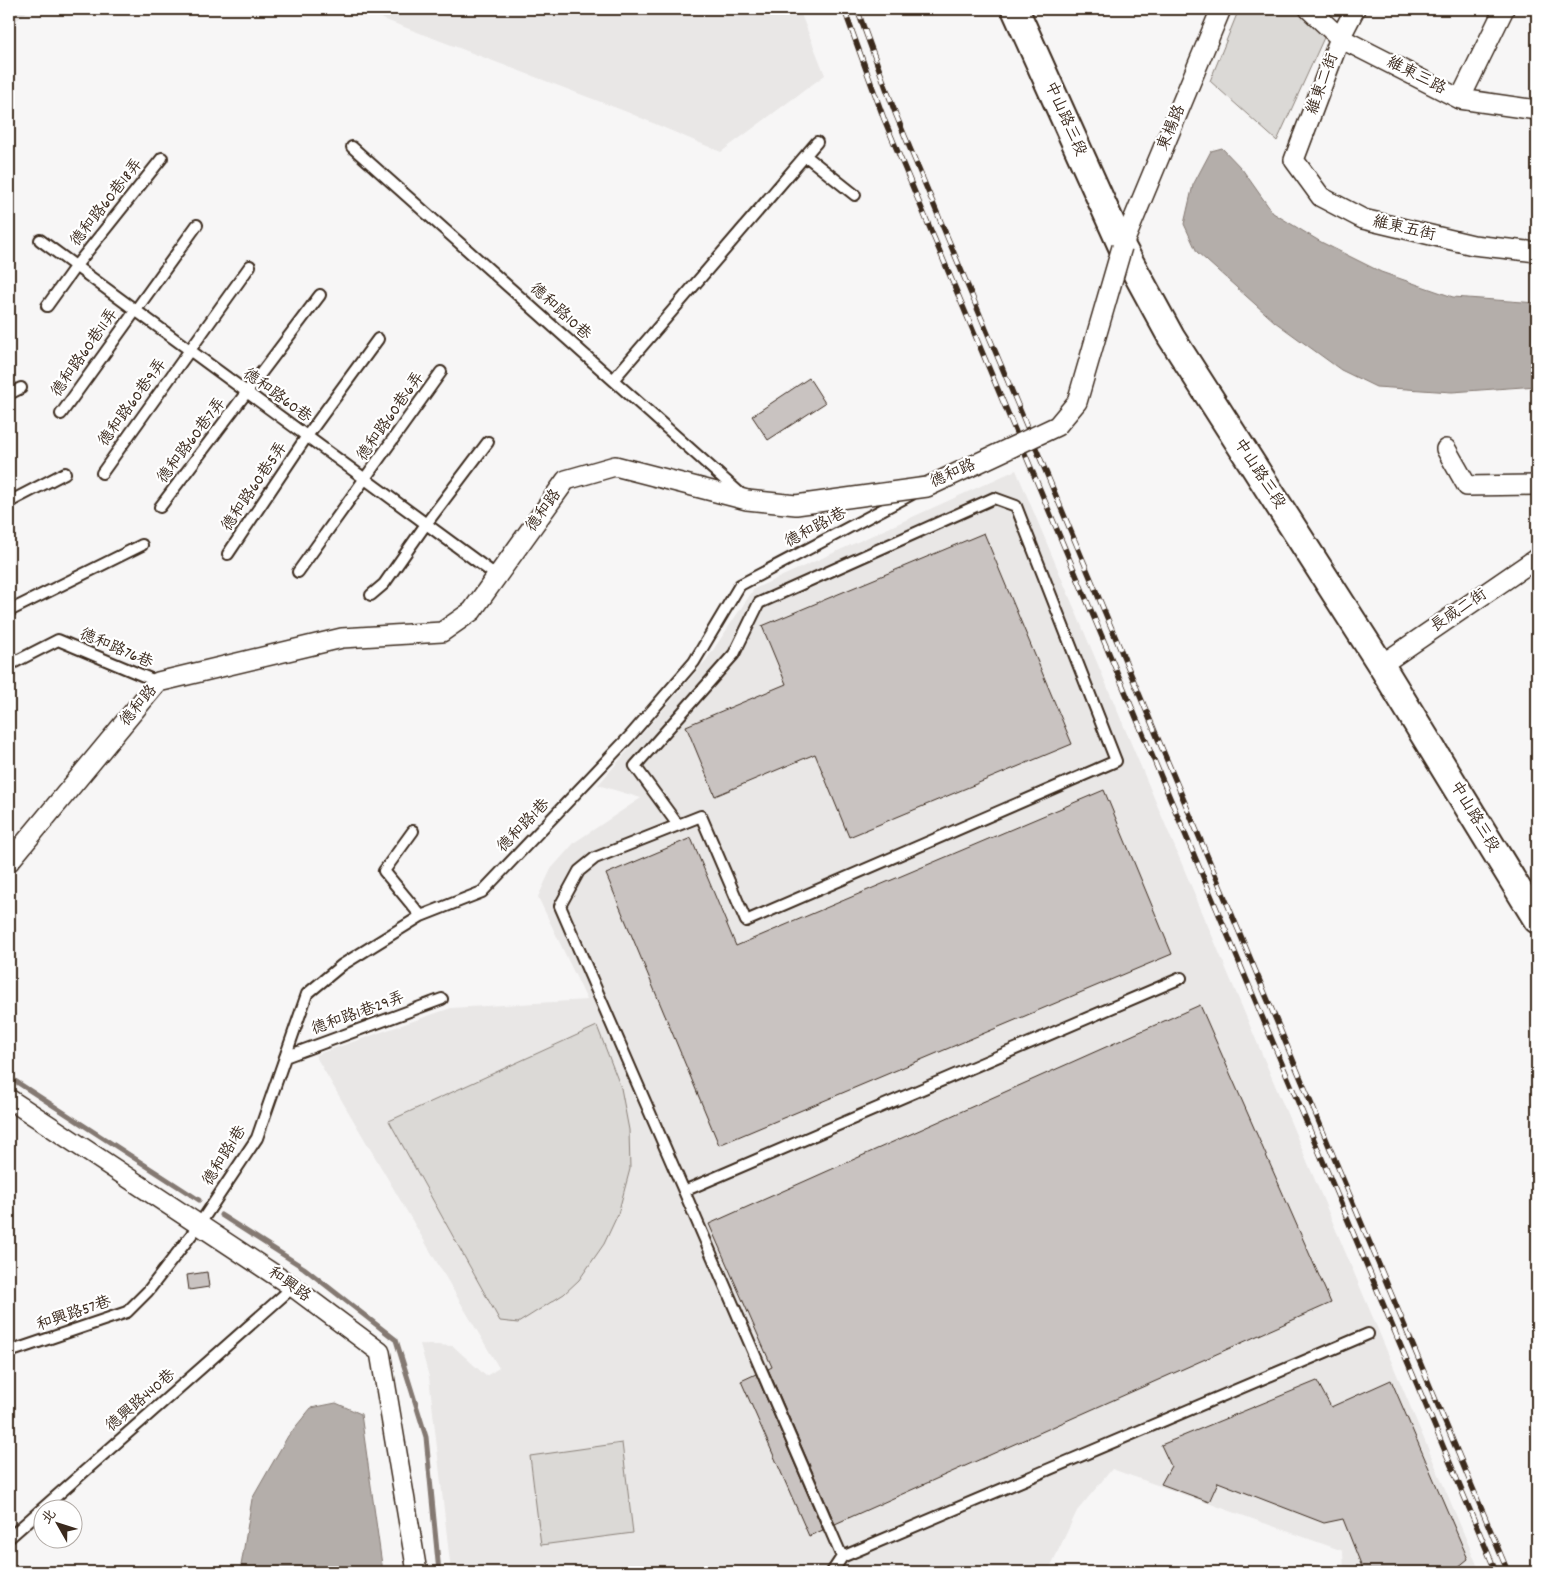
<svg xmlns="http://www.w3.org/2000/svg" width="1546" height="1581" font-family="Dekko,'LXGW WenKai TC',sans-serif">
	<style>
		.built { fill: #e9e7e6 }
		.green { fill: #dbd9d6; stroke: #8b827a }
		.water { fill: #b4aeaa; stroke: #847972 }
		.lines { fill: none; stroke-linecap: round; stroke-linejoin: round }
		.stream { stroke: #847972; stroke-width: 5 }
		.building { fill: #c9c3c1; stroke: #3b2a1e }
		.lane-casing { stroke: #3b2a1e; stroke-width: 14 }
		.street-casing { stroke: #3b2a1e; stroke-width: 22 }
		.secondary-casing { stroke: #3b2a1e; stroke-width: 30 }
		.lane { stroke: #fff; stroke-width: 10 }
		.street { stroke: #fff; stroke-width: 19 }
		.secondary { stroke: #fff; stroke-width: 26 }
		.rail-casing { stroke: #3b2a1e; stroke-width: 5.5 }
		.rail { stroke: #fff; stroke-width: 4; stroke-dasharray: 11; stroke-linecap: butt }
		.street-bridge-casing { stroke: #3b2a1e; stroke-width: 22; stroke-linecap: butt }
		.street-bridge { stroke: #fff; stroke-width: 19 }
		.labels { text-anchor: middle; dominant-baseline: central; stroke-width: 4.5; stroke-linejoin: round; paint-order: stroke }
		.street-label { font-size: 16px; fill: #3b2a1e; stroke: #fff }
	</style>
	<rect width="100%" height="100%" fill="#f7f6f6"/>
	<filter id="ink" filterUnits="userSpaceOnUse"><feTurbulence type="fractalNoise" baseFrequency=".02" numOctaves="2"/><feDisplacementMap in="SourceGraphic" scale="10" xChannelSelector="R" yChannelSelector="G"/><feConvolveMatrix kernelMatrix="1 2 1 2 8 2 1 2 1" color-interpolation-filters="sRGB"/></filter>
	<g filter="url(#ink)">
		<path class="built" d="M9,9H30L9,27Z
			M357,9H799L825,75L721,152L627,112Z
			M1016,470L1480,1572H1344L1343,1551L1112,1469L1077,1511L1048,1572H451L429,1377L420,1344L453,1346L486,1376L499,1368L315,1055L451,1008L587,1000L538,897L551,869L575,842L641,798L598,785L707,659L754,589Z"/>
		<path class="green" d="M1239,9H1296L1327,31L1277,141L1210,81Z
			M597,1026L621,1088L629,1130L630,1169L618,1214L604,1244L579,1280L564,1294L518,1323L500,1321L389,1121Z
			M622,1443L633,1533L541,1545L530,1456Z"/>
		<path class="water" d="M1222,148L1242,169L1273,213L1321,242L1381,272L1453,297L1537,303V386L1452,392L1376,387L1341,370L1275,322L1197,252L1184,224L1193,185L1211,151Z
			M336,1403L361,1414L383,1572H240L252,1499L288,1436L311,1408Z"/>
		<g class="lines">
			<path class="stream" d="M9,1077L199,1200
				M221,1215L304,1268L396,1340L426,1437L439,1572"/>
		</g>
		<path class="building" d="M809,378L825,403L768,440L752,416Z
			M984,533L1072,744L849,837L815,754L715,796L686,726L786,684L762,626Z
			M1104,790L1172,954L719,1145L606,874L691,838L736,946Z
			M1200,1005L1331,1303L835,1524L768,1369L772,1367L709,1224Z
			M207,1272L209,1287L189,1290L187,1275Z
			M756,1374L823,1530L809,1536L741,1381Z
			M1391,1380L1468,1559L1452,1572H1364L1343,1519L1324,1523L1218,1482L1209,1502L1161,1484L1171,1466L1161,1445L1317,1381L1331,1407Z"/>
		<g class="lines">
			<defs>
				<path id="lane" d="M352,147L743,496
					M806,156L855,195
					M40,240L497,576
					M47,306L75,267L162,158
					M613,380L817,142
					M9,394L21,388
					M61,414L197,225
					M102,473L250,266
					M9,502L65,473
					M160,507L320,295
					M228,554L307,436L378,339
					M298,572L441,372
					M371,595L384,584L426,524L488,442
					M9,611L142,545
					M9,665L58,640L158,682
					M678,825L635,766L734,654L759,603L994,498L1016,506L1116,761L746,921L701,816L595,858L579,871L560,906L684,1191L1181,978
					M413,831L384,871L421,916
					M285,1057L442,999
					M684,1191L842,1557
					M9,1352L127,1312L148,1291L199,1225L257,1138L307,994L342,965L421,916L482,892L630,736L694,662L740,585L912,494
					M9,1538L293,1287
					M832,1572L842,1557L1368,1334"/>
				<path id="street" d="M1309,9L1340,38L1460,99L1537,110
					M1355,9L1340,38L1294,160L1321,197L1363,219L1473,245L1537,252
					M1460,99L1504,9
					M1122,247L1221,9
					M1446,449L1467,486L1537,485
					M1381,665L1537,558
					M9,862L158,682L342,638L442,632L472,611L566,480L615,466L747,500
					M9,1099L293,1287L380,1352L417,1572"/>
				<path id="secondary" d="M1015,9L1122,247L1171,337L1381,665L1537,920"/>
			</defs>
			<use href="#lane" class="lane-casing"/>
			<use href="#street" class="street-casing"/>
			<use href="#secondary" class="secondary-casing"/>
			<use href="#lane" class="lane"/>
			<use href="#street" class="street"/>
			<use href="#secondary" class="secondary"/>
			<defs>
				<path id="rail" d="M844,9L884,119L1496,1572
					M857,9L896,115L1508,1572"/>
			</defs>
			<use href="#rail" class="rail-casing"/>
			<use href="#rail" class="rail"/>
			<defs>
				<path id="street-bridge" d="M747,500L796,505L927,487L1057,426L1077,402L1122,247"/>
			</defs>
			<use href="#street-bridge" class="street-bridge-casing"/>
			<use href="#street-bridge" class="street-bridge"/>
		</g>
	</g>
	<g class="labels">
		<g class="street-label">
			<text transform="translate(1416 76) rotate(27)">維東三路</text>
			<text transform="translate(1323 84) rotate(-70)">維東二街</text>
			<text transform="translate(1065 119) rotate(66)">中山路三段</text>
			<text transform="translate(1172 128) rotate(-67)">東楊路</text>
			<text transform="translate(107 203) rotate(-52)">德和路60巷18弄</text>
			<text transform="translate(1404 229) rotate(13)">維東五街</text>
			<text transform="translate(560 312) rotate(42)">德和路10巷</text>
			<text transform="translate(85 353) rotate(-55)">德和路60巷11弄</text>
			<text transform="translate(277 396) rotate(36)">德和路60巷</text>
			<text transform="translate(133 403) rotate(-54)">德和路60巷9弄</text>
			<text transform="translate(391 417) rotate(-55)">德和路60巷6弄</text>
			<text transform="translate(192 441) rotate(-53)">德和路60巷7弄</text>
			<text transform="translate(953 474) rotate(-24)">德和路</text>
			<text transform="translate(1259 474) rotate(57)">中山路三段</text>
			<text transform="translate(255 487) rotate(-56)">德和路60巷5弄</text>
			<text transform="translate(544 511) rotate(-54)">德和路</text>
			<text transform="translate(816 528) rotate(-28)">德和路1巷</text>
			<text transform="translate(1459 611) rotate(-34)">長威二街</text>
			<text transform="translate(116 649) rotate(23)">德和路76巷</text>
			<text transform="translate(139 706) rotate(-50)">德和路</text>
			<text transform="translate(1474 817) rotate(59)">中山路三段</text>
			<text transform="translate(524 826) rotate(-46)">德和路1巷</text>
			<text transform="translate(358 1014) rotate(-20)">德和路1巷29弄</text>
			<text transform="translate(225 1156) rotate(-58)">德和路1巷</text>
			<text transform="translate(289 1285) rotate(35)">和興路</text>
			<text transform="translate(74 1314) rotate(-19)">和興路57巷</text>
			<text transform="translate(141 1401) rotate(-41)">德興路440巷</text>
		</g>
	</g>
	<rect width="1546" height="1581" fill="none" stroke="#fff" stroke-width="30"/>
	<rect x="15" y="15" width="1516" height="1551" fill="none" stroke="#3b2a1e" stroke-width="2" filter="url(#ink)"/>
	<g transform="translate(58 1524) rotate(309)"><circle r="24" fill="#ffffff" stroke="#b1aaa5"/>
	<path d="M0-4L9 19L0 12L-9 19Z" fill="#3b2a1e"/>
	<text y="-8" font-size="14" font-weight="bold" text-anchor="middle" fill="#3b2a1e">北</text>
	</g>
</svg>
